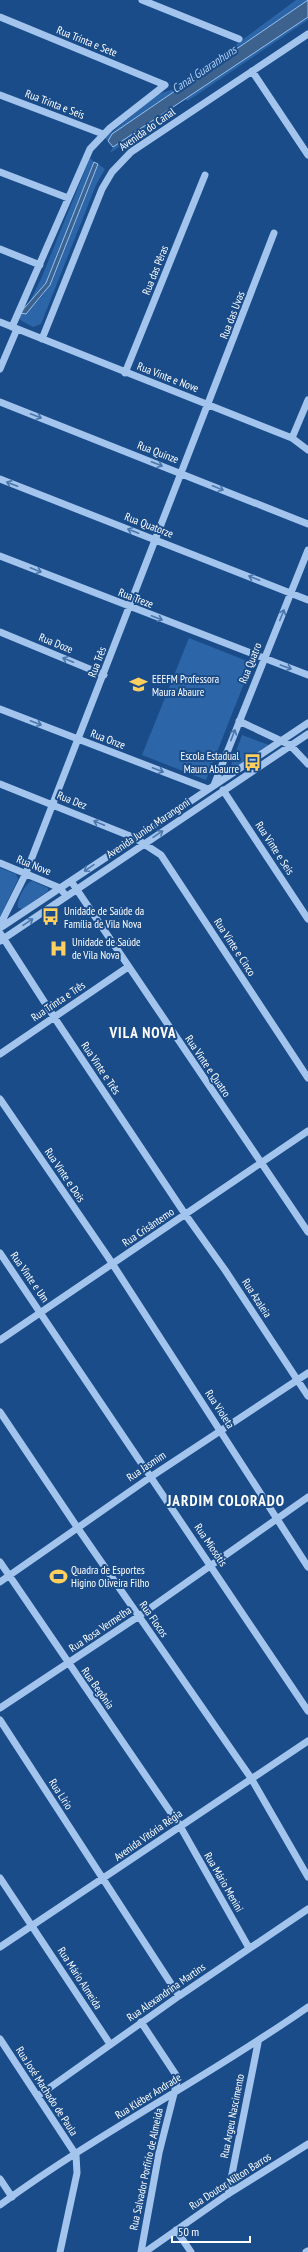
<svg xmlns="http://www.w3.org/2000/svg" width="308" height="2252" font-family="'PT Sans Narrow',sans-serif">
	<style>
		.green { fill: #2d66a8 }
		.water { fill: #3d628e; stroke: #96c1ef }
		.lines { fill: none; stroke-linecap: round; stroke-linejoin: round }
		.minor { stroke: #a3c5ed; stroke-width: 7 }
		.oneway { stroke: #4a76ac }
		.labels { text-anchor: middle; dominant-baseline: central; stroke-width: 4; stroke-linejoin: round; paint-order: stroke }
		.street-label { font-size: 11px; fill: #fff; stroke: #1a4c89 }
		.poi-label { font-size: 11px; fill: #fff; stroke: #1a4c89; text-anchor: start }
		.water-label { font-size: 12px; font-style: italic; fill: #afcff4; stroke: #1a4c89 }
		.district-label { font-size: 15px; font-weight: bold; letter-spacing: 1px; fill: #fff; stroke: #1a4c89 }
	</style>
	<rect width="100%" height="100%" fill="#1a4c89"/>
	<path class="green" d="M296,0H308L112,134L108,141L105,138L158,94L178,88Z
		M308,17V20L195,96L187,101L186,99L170,109L171,112L110,153L113,147L149,121Z
		M90,158L94,162L46,283L28,305L41,279Z
		M98,164L105,169L96,185L41,324L33,327L20,320V313L26,314L43,295L52,281Z
		M189,638L252,663L206,780L142,755Z
		M242,735L269,745L229,771Z
		M0,868L16,874L18,879L0,917Z
		M32,881L48,888V891L22,909L18,908C16,902 25,883 32,881Z"/>
	<path class="water" d="M308,0V17L113,147L108,141L112,134Z
		M94,162L98,164L50,285L26,314L20,313L46,283Z"/>
	<g class="lines">
		<path class="minor" d="M142,0L239,39
			M0,17L165,85
			M252,71L308,155
			M0,95L103,134
			M0,172L68,198
			M0,249L40,265
			M0,322L292,438L308,450
			M12,327L90,149L110,128L165,85
			M42,339L102,189L112,172L131,152L308,34
			M0,369L17,329
			M125,373L205,175
			M0,402L308,524
			M292,438L308,400
			M0,479L308,600
			M0,556L308,675
			M0,632L104,675
			M0,709L208,789
			M239,721L290,745L308,764
			M0,784L135,838L161,855L308,1078
			M214,785L308,550
			M223,790L308,919
			M0,863L60,888L66,896
			M71,881L308,1232
			M0,925L26,873L274,233
			M0,928L308,723
			M0,933L54,1017L185,1214L225,1270L308,1396
			M0,941L308,734
			M0,1054L128,967
			M0,1099L108,1257L308,1567
			M0,1253L308,1711
			M0,1340L308,1131
			M0,1412L77,1527L251,1778L308,1877
			M0,1562L180,1826L249,1948
			M0,1582L152,1476L308,1373
			M0,1708L139,1616L308,1497
			M0,1720L179,1996
			M0,1878L110,2044
			M0,1947L308,1741
			M0,2039L76,2155L77,2173L60,2252
			M38,2096L179,1996L308,1909
			M0,2179L12,2197
			M228,2194L258,2043
			M0,2205C98,2133 208,2077 308,2007
			M176,2230L191,2252
			M141,2252L159,2153L178,2078L141,2022
			M145,2252L228,2194L308,2144
			M306,2252L308,2251"/>
	</g>
	<defs><path id="oneway-shaft" d="M-6 0H5M1.5-3L5.5 0L1.5 3" fill="none" stroke-width="1.6" stroke-linecap="round" stroke-linejoin="round"/></defs>
	<g class="oneway">
		<use href="#oneway-shaft" transform="translate(36 416) rotate(21)"/>
		<use href="#oneway-shaft" transform="translate(157 464) rotate(21)"/>
		<use href="#oneway-shaft" transform="translate(12 484) rotate(-159)"/>
		<use href="#oneway-shaft" transform="translate(218 488) rotate(22)"/>
		<use href="#oneway-shaft" transform="translate(133 531) rotate(-159)"/>
		<use href="#oneway-shaft" transform="translate(36 570) rotate(22)"/>
		<use href="#oneway-shaft" transform="translate(254 578) rotate(-158)"/>
		<use href="#oneway-shaft" transform="translate(282 615) rotate(-68)"/>
		<use href="#oneway-shaft" transform="translate(157 618) rotate(21)"/>
		<use href="#oneway-shaft" transform="translate(68 660) rotate(-158)"/>
		<use href="#oneway-shaft" transform="translate(286 667) rotate(20)"/>
		<use href="#oneway-shaft" transform="translate(36 723) rotate(21)"/>
		<use href="#oneway-shaft" transform="translate(233 735) rotate(-69)"/>
		<use href="#oneway-shaft" transform="translate(158 770) rotate(21)"/>
		<use href="#oneway-shaft" transform="translate(99 823) rotate(-158)"/>
		<use href="#oneway-shaft" transform="translate(158 834) rotate(-34)"/>
		<use href="#oneway-shaft" transform="translate(89 868) rotate(146)"/>
		<use href="#oneway-shaft" transform="translate(28 922) rotate(-34)"/>
	</g>
	<defs>
		<symbol id="school-bare" viewBox="-9 -9 18 18"><path d="M0-5L7-2L0 1L-7-2ZM-4 1L0 2.5L4 1V4Q0 6-4 4Z" fill="#ffcf5f" stroke="#1a4c89" stroke-width="2.5" paint-order="stroke"/></symbol>
		<symbol id="bus-bare" viewBox="-9 -9 18 18"><path d="M-5-6H5V4H4V6H2V4H-2V6H-4V4H-5ZM-3.5-4V0h7V-4ZM-3.5 1.2v1.5H-2V1.2ZM2 1.2v1.5H3.5V1.2Z" fill="#ffcf5f" stroke="#1a4c89" stroke-width="2.5" paint-order="stroke"/></symbol>
		<symbol id="hospital-bare" viewBox="-9 -9 18 18"><path d="M-5-5h3v3.5h4V-5h3V5h-3V1.5h-4V5h-3Z" fill="#ffcf5f" stroke="#1a4c89" stroke-width="2.5" paint-order="stroke"/></symbol>
		<symbol id="stadium-bare" viewBox="-9 -9 18 18"><path d="M0-5a6.5 5 0 1 0 0 10a6.5 5 0 1 0 0-10ZM-3.5-1.8h7v3.6h-7Z" fill="#ffcf5f" stroke="#1a4c89" stroke-width="2.5" paint-order="stroke"/></symbol>
	</defs>
	<g fill-rule="evenodd">
		<use href="#school-bare" x="126" y="672" width="25" height="25"/>
		<use href="#bus-bare" x="240" y="750" width="25" height="25"/>
		<use href="#bus-bare" x="38" y="904" width="25" height="25"/>
		<use href="#hospital-bare" x="46" y="936" width="25" height="25"/>
		<use href="#stadium-bare" x="46" y="1564" width="25" height="25"/>
	</g>
	<g class="labels">
		<g class="street-label">
			<text transform="translate(87 41) rotate(22)">Rua Trinta e Sete</text>
			<text transform="translate(55 104) rotate(21)">Rua Trinta e Seis</text>
			<text transform="translate(147 129) rotate(-35)">Avenida do Canal</text>
			<text transform="translate(155 270) rotate(-68)">Rua das Pêras</text>
			<text transform="translate(232 315) rotate(-69)">Rua das Uvas</text>
			<text transform="translate(168 377) rotate(21)">Rua Vinte e Nove</text>
			<text transform="translate(158 452) rotate(21)">Rua Quinze</text>
			<text transform="translate(149 525) rotate(21)">Rua Quatorze</text>
			<text transform="translate(136 598) rotate(21)">Rua Treze</text>
			<text transform="translate(56 643) rotate(22)">Rua Doze</text>
			<text transform="translate(97 662) rotate(-69)">Rua Três</text>
			<text transform="translate(250 663) rotate(-68)">Rua Quatro</text>
			<text transform="translate(108 739) rotate(21)">Rua Onze</text>
			<text transform="translate(72 800) rotate(22)">Rua Dez</text>
			<text transform="translate(148 828) rotate(-34)">Avenida Junior Marangoni</text>
			<text transform="translate(275 848) rotate(57)">Rua Vinte e Seis</text>
			<text transform="translate(34 865) rotate(22)">Rua Nove</text>
			<text transform="translate(235 947) rotate(57)">Rua Vinte e Cinco</text>
			<text transform="translate(58 1001) rotate(-34)">Rua Trinta e Três</text>
			<text transform="translate(208 1066) rotate(56)">Rua Vinte e Quatro</text>
			<text transform="translate(101 1068) rotate(56)">Rua Vinte e Três</text>
			<text transform="translate(65 1175) rotate(56)">Rua Vinte e Dois</text>
			<text transform="translate(148 1227) rotate(-34)">Rua Crisântemo</text>
			<text transform="translate(30 1277) rotate(55)">Rua Vinte e Um</text>
			<text transform="translate(257 1298) rotate(57)">Rua Azaleia</text>
			<text transform="translate(220 1409) rotate(57)">Rua Violeta</text>
			<text transform="translate(146 1466) rotate(-34)">Rua Jasmim</text>
			<text transform="translate(211 1545) rotate(56)">Rua Miosótis</text>
			<text transform="translate(154 1619) rotate(55)">Rua Flocos</text>
			<text transform="translate(100 1629) rotate(-34)">Rua Rosa Vermelha</text>
			<text transform="translate(98 1688) rotate(55)">Rua Begônia</text>
			<text transform="translate(61 1794) rotate(57)">Rua Lírio</text>
			<text transform="translate(148 1835) rotate(-35)">Avenida Vitória Régia</text>
			<text transform="translate(224 1882) rotate(60)">Rua Mário Menini</text>
			<text transform="translate(80 1978) rotate(57)">Rua Mário Almeida</text>
			<text transform="translate(166 1992) rotate(-35)">Rua Alexandrina Martins</text>
			<text transform="translate(47 2091) rotate(57)">Rua José Machado de Paula</text>
			<text transform="translate(148 2096) rotate(-32)">Rua Kléber Andrade</text>
			<text transform="translate(232 2116) rotate(-79)">Rua Argeu Nascimento</text>
			<text transform="translate(146 2169) rotate(-78)">Rua Salvador Porfírio de Almeida</text>
			<text transform="translate(230 2181) rotate(-33)">Rua Doutor Nilton Barros</text>
		</g>
		<g class="poi-label">
			<text x="152" y="679">EEEFM Professora<tspan x="152" dy="13">Maura Abaure</tspan></text>
			<text x="239" y="756" text-anchor="end">Escola Estadual<tspan x="239" dy="13">Maura Abaurre</tspan></text>
			<text x="64" y="911">Unidade de Saúde da<tspan x="64" dy="13">Família de Vila Nova</tspan></text>
			<text x="72" y="942">Unidade de Saúde<tspan x="72" dy="13">de Vila Nova</tspan></text>
			<text x="71" y="1570">Quadra de Esportes<tspan x="71" dy="13">Higino Oliveira Filho</tspan></text>
		</g>
		<g class="water-label">
			<text transform="translate(204 69) rotate(-34)">Canal Guaranhuns</text>
		</g>
		<g class="district-label">
			<text x="143" y="1032">VILA NOVA</text>
			<text x="226" y="1500">JARDIM COLORADO</text>
		</g>
	</g>
	<path d="M172 2236v6h78v-6" fill="none" stroke="#ffffff" stroke-width="2"/>
	<text x="178" y="2236" font-size="12" fill="#ffffff" stroke="#1a4c89" stroke-width="3" paint-order="stroke">50 m</text>
</svg>
